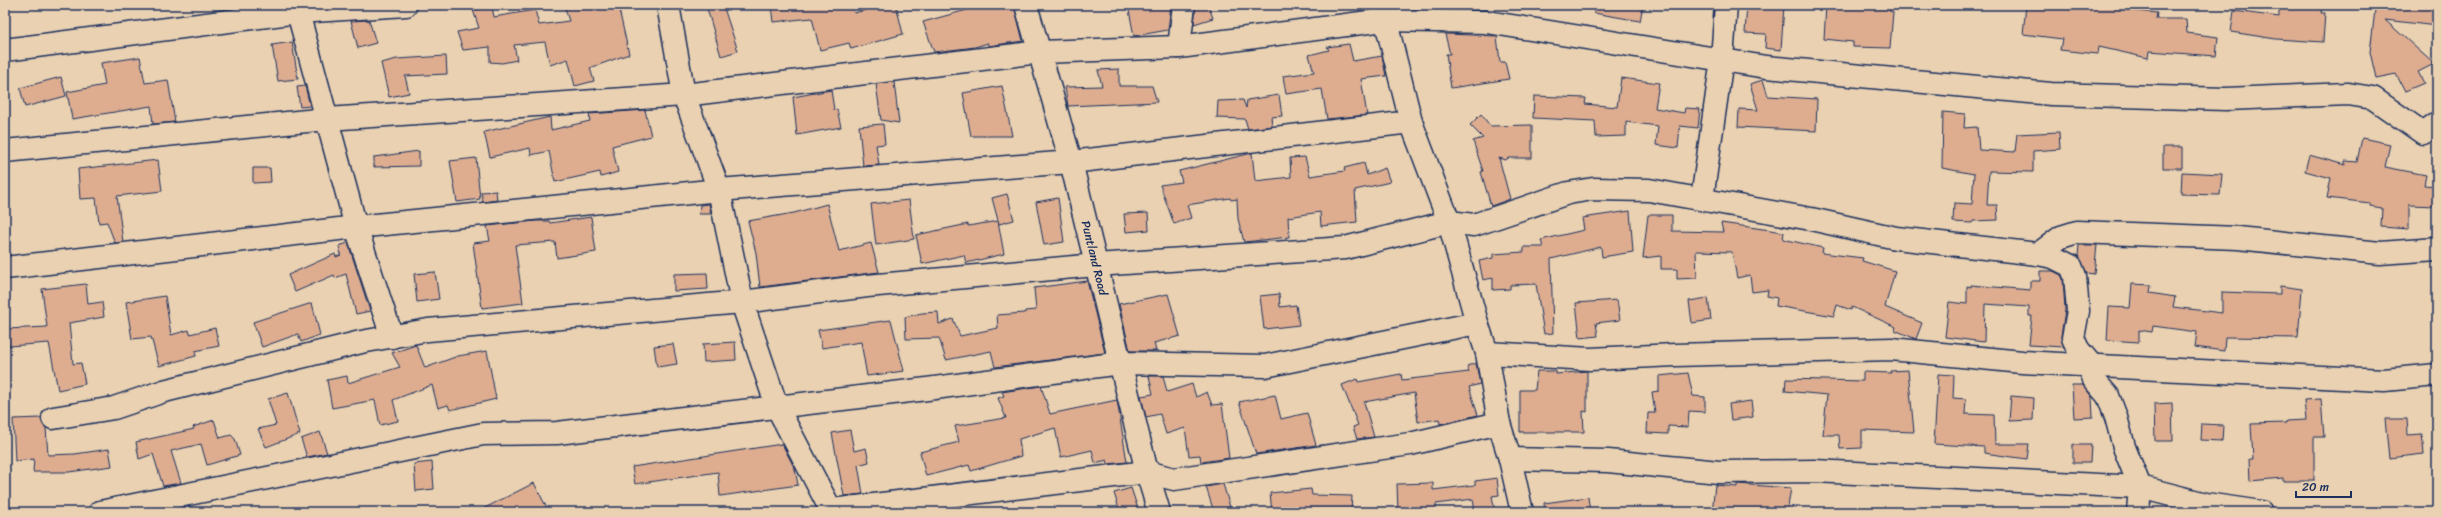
<svg xmlns="http://www.w3.org/2000/svg" width="2442" height="517" font-family="Sriracha,sans-serif">
	<style>
		.building { fill: #dead90; stroke: #1b2f5e }
		.lines { fill: none; stroke-linecap: round; stroke-linejoin: round }
		.minor-casing { stroke: #1b2f5e; stroke-width: 25 }
		.minor { stroke: #e9d1b1; stroke-width: 22 }
		.labels { text-anchor: middle; dominant-baseline: central; stroke-width: 3.5; stroke-linejoin: round; paint-order: stroke }
		.street-label { font-size: 12px; fill: #1b2f5e; stroke: #e9d1b1 }
	</style>
	<rect width="100%" height="100%" fill="#e9d1b1"/>
	<filter id="ink" filterUnits="userSpaceOnUse"><feTurbulence type="fractalNoise" baseFrequency=".025" numOctaves="2"/><feDisplacementMap in="SourceGraphic" scale="8" xChannelSelector="R" yChannelSelector="G"/><feConvolveMatrix kernelMatrix="1 2 1 2 8 2 1 2 1" color-interpolation-filters="sRGB"/></filter>
	<g filter="url(#ink)">
		<path class="building" d="M564,5H618L629,54L590,68L594,81L575,86L568,59L550,65L545,42L514,45L517,60L502,63L490,62V47L463,50L457,32L479,28L473,10L492,7L494,17L535,10L539,25L569,21Z
			M706,5H723L738,51L721,56Z
			M771,5H852L854,13L886,5H896L903,34L851,49L849,43L820,50L812,18L773,22Z
			M985,5H1014L1023,41L988,46V43L975,47L934,52L923,22Z
			M1128,5H1171L1168,30L1134,36Z
			M1196,5H1208L1213,18L1194,24Z
			M1594,5H1643L1640,21L1594,13Z
			M1747,5H1784L1781,50L1765,48L1766,34L1745,33Z
			M1826,5H1889V11L1893,12L1890,48L1853,47V42L1824,39Z
			M2026,5H2128L2127,10L2157,13L2156,19H2186L2187,33L2218,37L2216,56L2149,51L2148,58L2099,47L2098,54L2060,50L2062,39L2023,34Z
			M2279,5L2322,8L2321,13H2325L2323,42L2276,39L2231,32L2234,11L2279,17Z
			M2372,5H2437V26L2385,20L2434,64L2418,72L2424,83L2405,91L2396,74L2376,78L2370,52L2375,10Z
			M369,20L376,43L358,48L351,21Z
			M1445,34L1497,36L1500,62H1505L1509,79L1451,88L1446,54H1450Z
			M292,42L298,79L278,81L272,45Z
			M1349,44L1353,61L1382,56L1386,76L1361,79L1367,115L1327,119L1322,89L1286,94L1283,76L1314,72L1309,55L1329,50L1327,47Z
			M446,56L447,74L405,76L409,93L389,97L381,63L397,59Z
			M140,57L145,83L168,80L175,122L153,124L151,106L72,119L67,92L105,85L101,63Z
			M1119,69V86H1152L1157,102L1068,106L1065,87L1102,86L1098,70Z
			M61,77L66,96L25,107L20,88Z
			M1621,78L1659,83L1655,108L1684,113L1685,108L1700,109L1698,128L1680,126L1678,148L1656,145L1658,126L1626,122V136L1596,137L1595,121L1533,118L1534,96L1586,98L1585,104L1617,107Z
			M1763,80L1768,96L1817,99L1816,131L1738,127L1739,109L1758,110L1750,84Z
			M894,82L899,123L881,120L876,84Z
			M305,86L310,106L300,107L297,87Z
			M1002,86L1012,136H971L963,93Z
			M831,90L834,110L837,109L841,127L797,135L793,97Z
			M1279,95L1282,116L1271,117L1272,126L1248,129L1245,119L1217,118L1218,101L1243,100L1246,108L1247,100Z
			M645,110L651,136L612,146L618,172L601,177L600,172L555,182L549,151L531,155L530,148L490,157L484,132L550,117L551,130L590,121L589,114Z
			M1943,112L1965,114L1964,128L1977,127L1979,150L2015,152L2017,134L2059,132L2060,149L2033,151V172L1989,171L1987,205H1997L1998,220L1973,221L1972,223L1953,222L1954,203L1972,204L1974,174L1942,168Z
			M1481,114L1490,126L1532,125V158H1508L1506,160L1499,158L1510,199L1491,206L1481,172L1483,171L1473,141L1483,138L1470,125Z
			M883,124L885,144L876,145L879,165L863,166L859,126Z
			M2362,138L2390,144L2385,167L2426,175L2424,185L2437,186V206L2409,205V229L2381,227L2382,208L2370,206V203L2327,198L2331,178L2305,171L2309,155L2345,165V161L2357,162Z
			M2163,147H2182V168H2163Z
			M419,151V166L374,167V157Z
			M1252,153L1255,181L1291,177L1290,158L1305,157L1310,176L1345,171L1344,168L1364,163L1367,175L1385,168L1390,182L1355,190L1357,222L1321,226L1320,212L1288,217L1289,237L1244,242L1238,219L1237,199L1231,200L1230,198L1187,205L1191,218L1174,224L1160,185L1182,182L1179,171Z
			M476,158L480,199L457,202L450,161Z
			M158,160L162,191L117,196L123,242L115,243L107,222L99,223L96,198L80,199L78,169Z
			M253,168H270L271,182L253,183Z
			M2182,172L2222,174L2220,195L2181,194Z
			M496,191L497,200L483,202L481,192Z
			M1007,194L1014,220L999,224L992,198Z
			M1058,198L1064,242L1044,245L1036,202Z
			M909,200L914,239L876,245L871,204Z
			M709,204L711,214H699L700,205Z
			M827,204L839,251L871,243L879,272L760,287L756,253L748,221L794,213Z
			M1630,211L1633,252L1602,257L1601,247L1551,259L1553,333L1544,334L1536,284L1510,285V289L1493,290V278L1483,280L1479,261L1493,258V254L1524,252V247H1543L1541,240L1584,230L1582,218Z
			M1148,213L1149,230L1126,232L1124,214Z
			M1648,215H1672V231L1723,232L1721,223L1784,232L1783,239L1823,248L1822,253L1863,258L1862,261L1895,271L1885,307L1922,323L1916,339L1895,330L1896,327L1852,307L1851,310L1837,305L1834,316L1776,306L1777,298L1767,296L1768,290L1752,292L1750,275L1737,278L1732,252L1696,251L1697,278L1677,279V269H1661V256L1643,258Z
			M591,217L596,252L557,258L555,242L515,245L523,303L482,308L473,243L490,241L487,226L536,221H549L550,223Z
			M998,221L1004,254L966,263L964,255L922,264L916,235L968,224V226Z
			M348,243L370,311L356,314L346,274L335,278L334,275L295,292L288,275L335,254L336,257L341,255L339,246Z
			M2079,245H2097L2094,274L2087,273L2078,256Z
			M2040,271H2053L2061,275L2063,279L2065,310L2061,336L2064,347L2029,345L2032,316H2029V307L1985,304L1984,342L1945,337L1949,302L1967,304V286L1971,287V285L2030,290V281H2040Z
			M435,272L439,299L417,302L414,274Z
			M707,273L708,289L674,291V274Z
			M1087,281L1105,353L995,367L991,351L946,360L939,338L906,339L905,317L922,313L938,312L939,324L953,319L960,336L998,328L997,315L1025,313V311L1036,310L1034,288Z
			M86,284L88,304L102,302L104,317L69,323L73,364L81,363L85,384L58,390L49,343L9,346L7,329L47,327L42,289Z
			M2132,284L2151,285L2150,293L2175,297L2173,307L2222,313V292L2280,294V286L2302,289L2298,338L2225,337L2224,351L2195,347L2197,332L2153,326L2152,332L2139,330V342L2107,340L2109,307L2130,308Z
			M1168,294L1180,336L1154,343L1156,351H1130L1119,304Z
			M1279,294L1280,307L1296,305L1299,325L1264,329L1260,296Z
			M165,296L171,335L189,330L190,334L215,328L219,346L195,351L196,356L159,366L151,337L132,339L126,302Z
			M1708,298L1711,320L1692,323L1689,301Z
			M1617,300L1620,320L1596,323L1598,336L1580,338L1576,303Z
			M312,303L320,335L301,342L298,334L262,347L253,322Z
			M891,320L904,371L867,376L861,342L822,348L818,330Z
			M735,342L736,360L704,362L703,344Z
			M673,344L677,364L657,367L654,346Z
			M416,345L425,368L458,356L487,351L496,399L450,410L448,405L438,408L432,385L393,400L398,421L380,425L375,400L332,408L327,380L347,376L348,383L400,367L392,353Z
			M1476,363L1480,384L1469,387L1478,415L1440,424L1439,419L1418,422L1414,393L1364,402L1374,437L1357,439L1353,427L1358,425L1342,385L1357,379L1358,382L1401,374L1402,380L1469,372L1467,366Z
			M1908,370L1914,432L1862,430V448L1840,449L1839,435H1823L1827,395L1785,391L1786,379L1863,381V372L1891,373L1890,371Z
			M1537,371H1556V374L1587,371V412L1583,411L1584,432H1520V390H1535Z
			M1688,373L1693,396L1705,397V412L1689,411L1688,427L1668,426V434L1647,433L1648,413H1655L1652,392L1659,391V376Z
			M1938,374L1954,375L1953,398L1966,399L1965,414L1994,415L1995,444H2029L2027,459L1984,453V447L1934,444Z
			M1149,376H1163L1167,392L1192,384L1196,397L1207,392L1212,405L1222,404L1229,458L1201,462L1200,455L1189,456L1185,428L1166,434L1160,414L1146,417L1141,396L1153,394Z
			M2072,385H2083L2092,397L2093,417L2074,418Z
			M1041,386L1050,414L1117,400L1127,462L1108,464L1107,460L1095,463L1092,450L1061,457L1055,428L1019,439L1021,456L971,471L969,465L926,476L920,452L959,442L955,426L1006,418L998,398L1004,396L1002,392Z
			M288,393L300,434L266,447L258,429L276,425L268,399Z
			M1275,395L1281,419L1307,413L1316,445L1256,454L1239,402Z
			M2011,396L2034,398L2033,420L2009,421Z
			M2321,399L2324,437H2314V481H2283V478L2250,481L2249,459H2253L2251,424L2286,423V421L2306,420L2304,400Z
			M1751,401L1753,417L1731,420L1729,404Z
			M2172,403L2173,441H2155L2154,404Z
			M41,418L46,428L48,455L75,454L109,449L112,466L69,472H33L34,459L15,461L13,419Z
			M2385,419H2407L2408,435L2422,434L2424,454L2389,458Z
			M214,420L220,438L231,435L235,439L240,455L207,465L201,444L171,451L181,483L163,486L153,454L139,459L136,442L194,429L193,427Z
			M2202,424L2223,425L2222,441L2201,440Z
			M850,430L854,451L866,448L869,462L858,465L863,494L844,496L832,433Z
			M320,432L327,453L307,457L301,439Z
			M782,444L795,469L798,485L720,496L718,472L635,484L632,467Z
			M2073,445H2091L2090,463H2073Z
			M432,462L434,489L416,491L414,464Z
			M1497,478L1499,495L1492,496L1495,512H1475L1473,499L1436,504V512H1398L1397,484L1433,483V490L1475,485V481Z
			M534,483L549,512H477Z
			M1223,484L1230,507L1214,512L1206,487Z
			M1737,484L1791,488L1787,512H1712L1715,485L1737,487Z
			M1131,488L1139,512H1120L1114,493Z
			M1311,489L1312,495L1352,496L1351,512H1272L1270,493Z
			M1588,497L1590,512H1545L1544,503Z"/>
		<g class="lines">
			<defs>
				<g id="minor">
					<path d="M296,5L356,227L392,337"/>
					<path d="M668,5L684,95L719,190L742,302L777,407L832,512"/>
					<path id="s1" d="M1026,5L1071,162L1147,472L1159,512"/>
					<path d="M1382,6L1411,122L1449,222L1477,323L1487,353L1499,423L1510,459L1522,512"/>
					<path d="M1179,47L1184,5"/>
					<path d="M5,50L298,12L406,5"/>
					<path d="M5,151L327,119L684,95L1040,52L1179,47L1384,20L1487,22L1766,67L2051,94L2226,99L2348,94L2373,98L2423,133L2437,123"/>
					<path d="M1702,199L1722,59L1726,5"/>
					<path d="M2038,254L2061,237L2077,232L2238,238L2380,253L2437,249"/>
					<path d="M5,268L356,227L719,190L1071,162L1411,122"/>
					<path d="M1487,353L1590,359L1675,355L1891,349L2022,362L2138,368L2384,380L2437,375"/>
					<path d="M53,418L114,408L164,391L361,342L428,330L742,302L867,286L1096,265L1345,248L1449,222L1474,225L1568,193L1593,189L1649,190L1811,219L1896,238L2038,254L2053,257L2071,266L2075,276L2078,311L2073,338L2078,349L2089,362L2094,380L2108,396L2116,417L2124,447L2140,487L2138,512"/>
					<path d="M1510,459L1608,461L1719,472L1814,471L2140,487L2206,504L2261,512"/>
					<path d="M832,510L1147,472L1174,479L1410,444L1499,423"/>
					<path d="M100,512L483,434L557,433L927,389L1121,363L1265,366L1477,323"/>
				</g>
			</defs>
			<use href="#minor" class="minor-casing"/>
			<use href="#minor" class="minor"/>
		</g>
	</g>
	<g class="labels">
		<g class="street-label">
			<text stroke="none"><textPath href="#s1" startOffset="262">Puntland Road</textPath></text>
		</g>
	</g>
	<rect width="2442" height="517" fill="none" stroke="#e9d1b1" stroke-width="20"/>
	<rect x="10" y="10" width="2422" height="497" fill="none" stroke="#1b2f5e" stroke-width="1.5" filter="url(#ink)"/>
	<path d="M2296 491v6h55v-6" fill="none" stroke="#1b2f5e" stroke-width="2"/>
	<text x="2302" y="491" font-size="12" fill="#1b2f5e" stroke="#e9d1b1" stroke-width="3" paint-order="stroke">20 m</text>
</svg>
